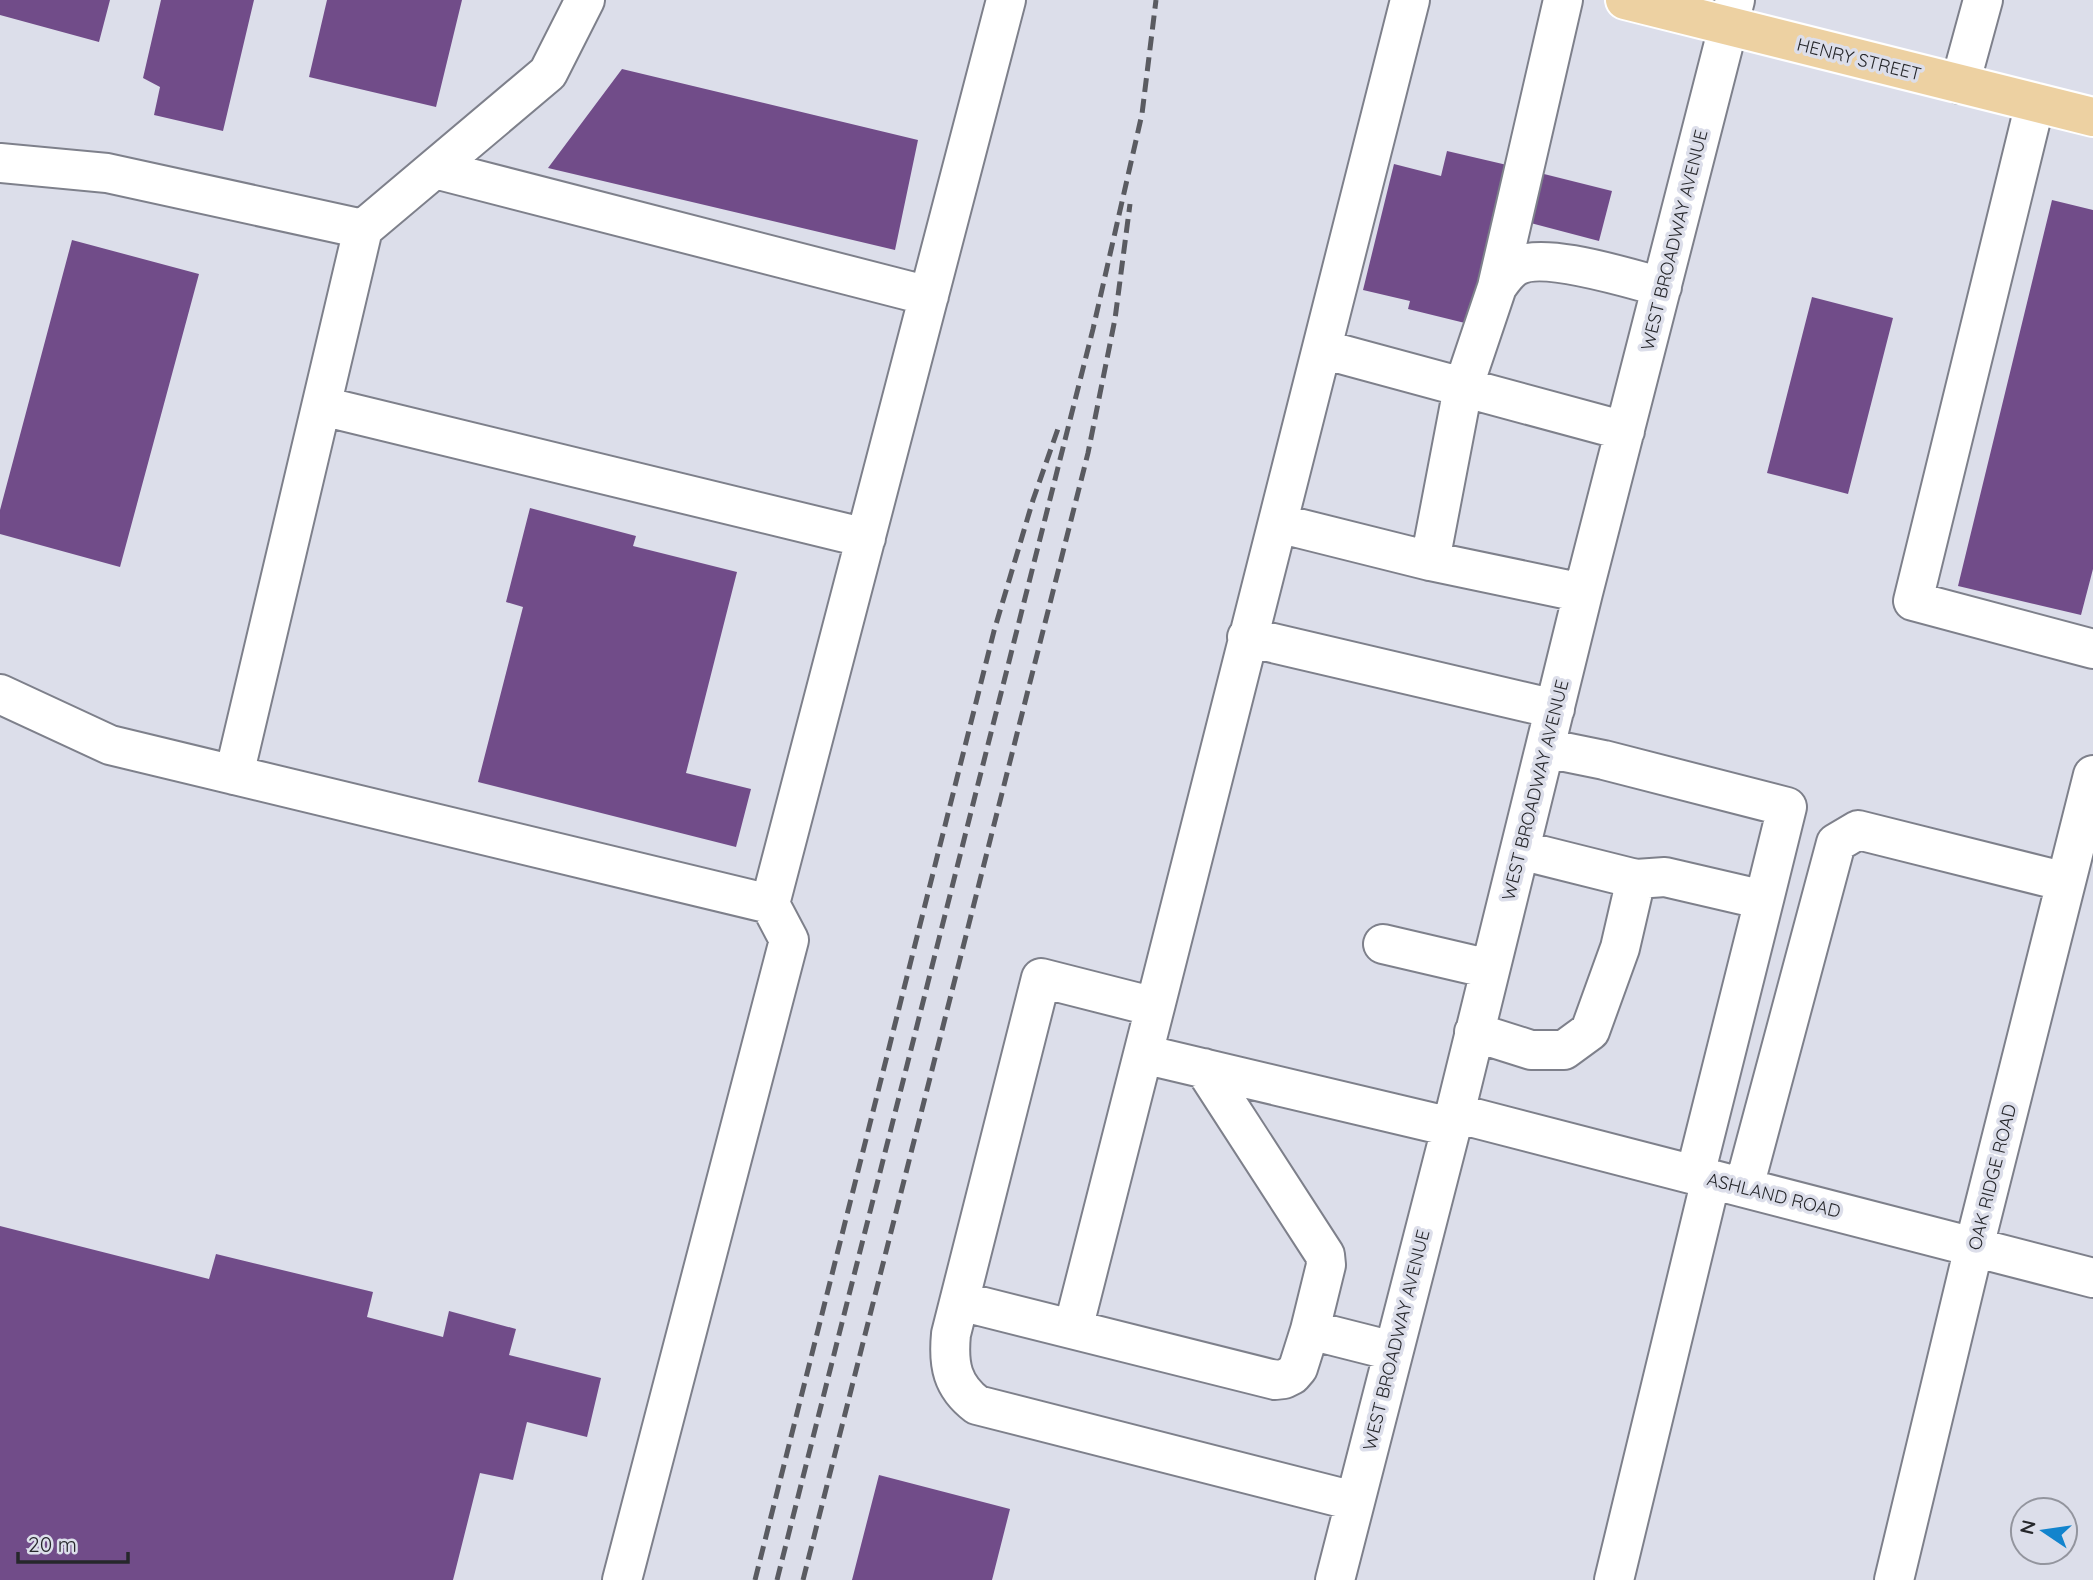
<svg xmlns="http://www.w3.org/2000/svg" width="2093" height="1580" font-family="Quicksand,sans-serif">
	<style>
		.building { fill: #714c89 }
		.lines { fill: none; stroke-linecap: round; stroke-linejoin: round }
		.minor-casing { stroke: #7e808b; stroke-width: 42 }
		.major-casing { stroke: #fff; stroke-width: 42 }
		.minor { stroke: #fff; stroke-width: 38 }
		.major { stroke: #edd1a2; stroke-width: 38 }
		.rail { stroke: #5a5b61; stroke-width: 5; stroke-dasharray: 14 7; stroke-linecap: butt }
		.labels { text-anchor: middle; dominant-baseline: central; stroke-width: 7; stroke-linejoin: round; paint-order: stroke }
		.street-label { font-size: 18px; fill: #26272b; stroke: #dcdeea }
	</style>
	<rect width="100%" height="100%" fill="#dcdeea"/>
	<path class="building" d="M0,0H110L99,42L0,15Z
		M161,0H254L223,131L154,115L160,87L143,78Z
		M327,0H462L436,107L309,77Z
		M622,69L918,140L895,250L548,168Z
		M1447,151L1507,165L1469,324L1408,309L1410,301L1363,290L1394,164L1441,176Z
		M1528,170L1612,191L1599,241L1515,219Z
		M2052,200L2093,210V569L2081,615L1958,586Z
		M72,240L199,274L120,567L0,534V510Z
		M1812,297L1893,318L1848,494L1767,473Z
		M530,508L636,536L633,546L737,572L686,773L751,789L736,847L478,782L523,607L506,602Z
		M0,1226L209,1279L216,1254L373,1292L367,1317L443,1337L449,1311L516,1329L509,1355L601,1378L587,1437L527,1422L513,1480L480,1473L453,1580H0Z
		M879,1475L1010,1509L992,1580H852Z"/>
	<g class="lines">
		<defs>
			<path id="minor" d="M1960,84L1983,0
				M2035,103L1913,601L2093,649
				M0,163L107,173L363,229
				M435,169L929,296
				M1497,287L1563,0
				M1322,349L1625,431
				M322,406L866,538
				M1278,523L1430,561L1583,593
				M1430,561L1463,388L1497,287C1502,280 1507,272 1515,267C1542,250 1630,279 1662,287
				M1247,637L1555,709
				M0,694L110,745L770,904L1006,0
				M1545,748L1604,760L1787,807L1764,900
				M234,775L363,229L548,73L585,0
				M1636,879L1665,877L1764,900L1695,1175
				M1383,944L1490,969
				M1474,1032L1531,1050H1564L1590,1031L1620,948L1636,879L1520,850
				M1143,1054L1451,1127
				M1455,1113L2093,1278
				M1744,1187L1836,843L1858,830L2066,882
				M960,1301L1275,1380L1284,1379L1292,1375L1298,1368L1310,1330L1326,1265L1325,1255L1204,1068
				M1073,1329L1155,1007
				M1310,1330L1393,1351
				M1354,1501L977,1405C952,1386 948,1365 951,1334L1041,978L1155,1007C1239,671 1326,336 1410,0
				M622,1580L789,940L770,904
				M1335,1580L1455,1113L1583,593L1735,0
				M1614,1580L1711,1179
				M1894,1580L1974,1247L2093,775"/>
			<path id="major" d="M1625,0L2093,117"/>
		</defs>
		<use href="#minor" class="minor-casing"/>
		<use href="#major" class="major-casing"/>
		<use href="#minor" class="minor"/>
		<use href="#major" class="major"/>
		<path class="rail" d="M755,1580L994,631L1033,500L1060,423
			M777,1580L1093,329L1142,114L1156,0
			M803,1580L1088,453L1115,319L1130,204"/>
	</g>
	<g class="labels">
		<g class="street-label">
			<text transform="translate(1859 59) rotate(14)">HENRY STREET</text>
			<text transform="translate(1674 240) rotate(-76)">WEST BROADWAY AVENUE</text>
			<text transform="translate(1535 790) rotate(-76)">WEST BROADWAY AVENUE</text>
			<text transform="translate(1992 1177) rotate(-76)">OAK RIDGE ROAD</text>
			<text transform="translate(1774 1195) rotate(14)">ASHLAND ROAD</text>
			<text transform="translate(1396 1340) rotate(-76)">WEST BROADWAY AVENUE</text>
		</g>
	</g>
	<g transform="translate(2044 1531) rotate(283)"><circle r="33" fill="#dcdeea" stroke="#93959e" stroke-width="2"/>
	<path d="M0-5L12 26L0 18L-12 26Z" fill="#1284cd"/>
	<text y="-10" font-size="19" font-weight="bold" text-anchor="middle" fill="#26272b">N</text>
	</g>
	<path d="M18 1552v10h110v-10" fill="none" stroke="#26272b" stroke-width="3.5"/>
	<text x="28" y="1552" font-size="21" fill="#26272b" stroke="#dcdeea" stroke-width="5" paint-order="stroke">20 m</text>
</svg>
